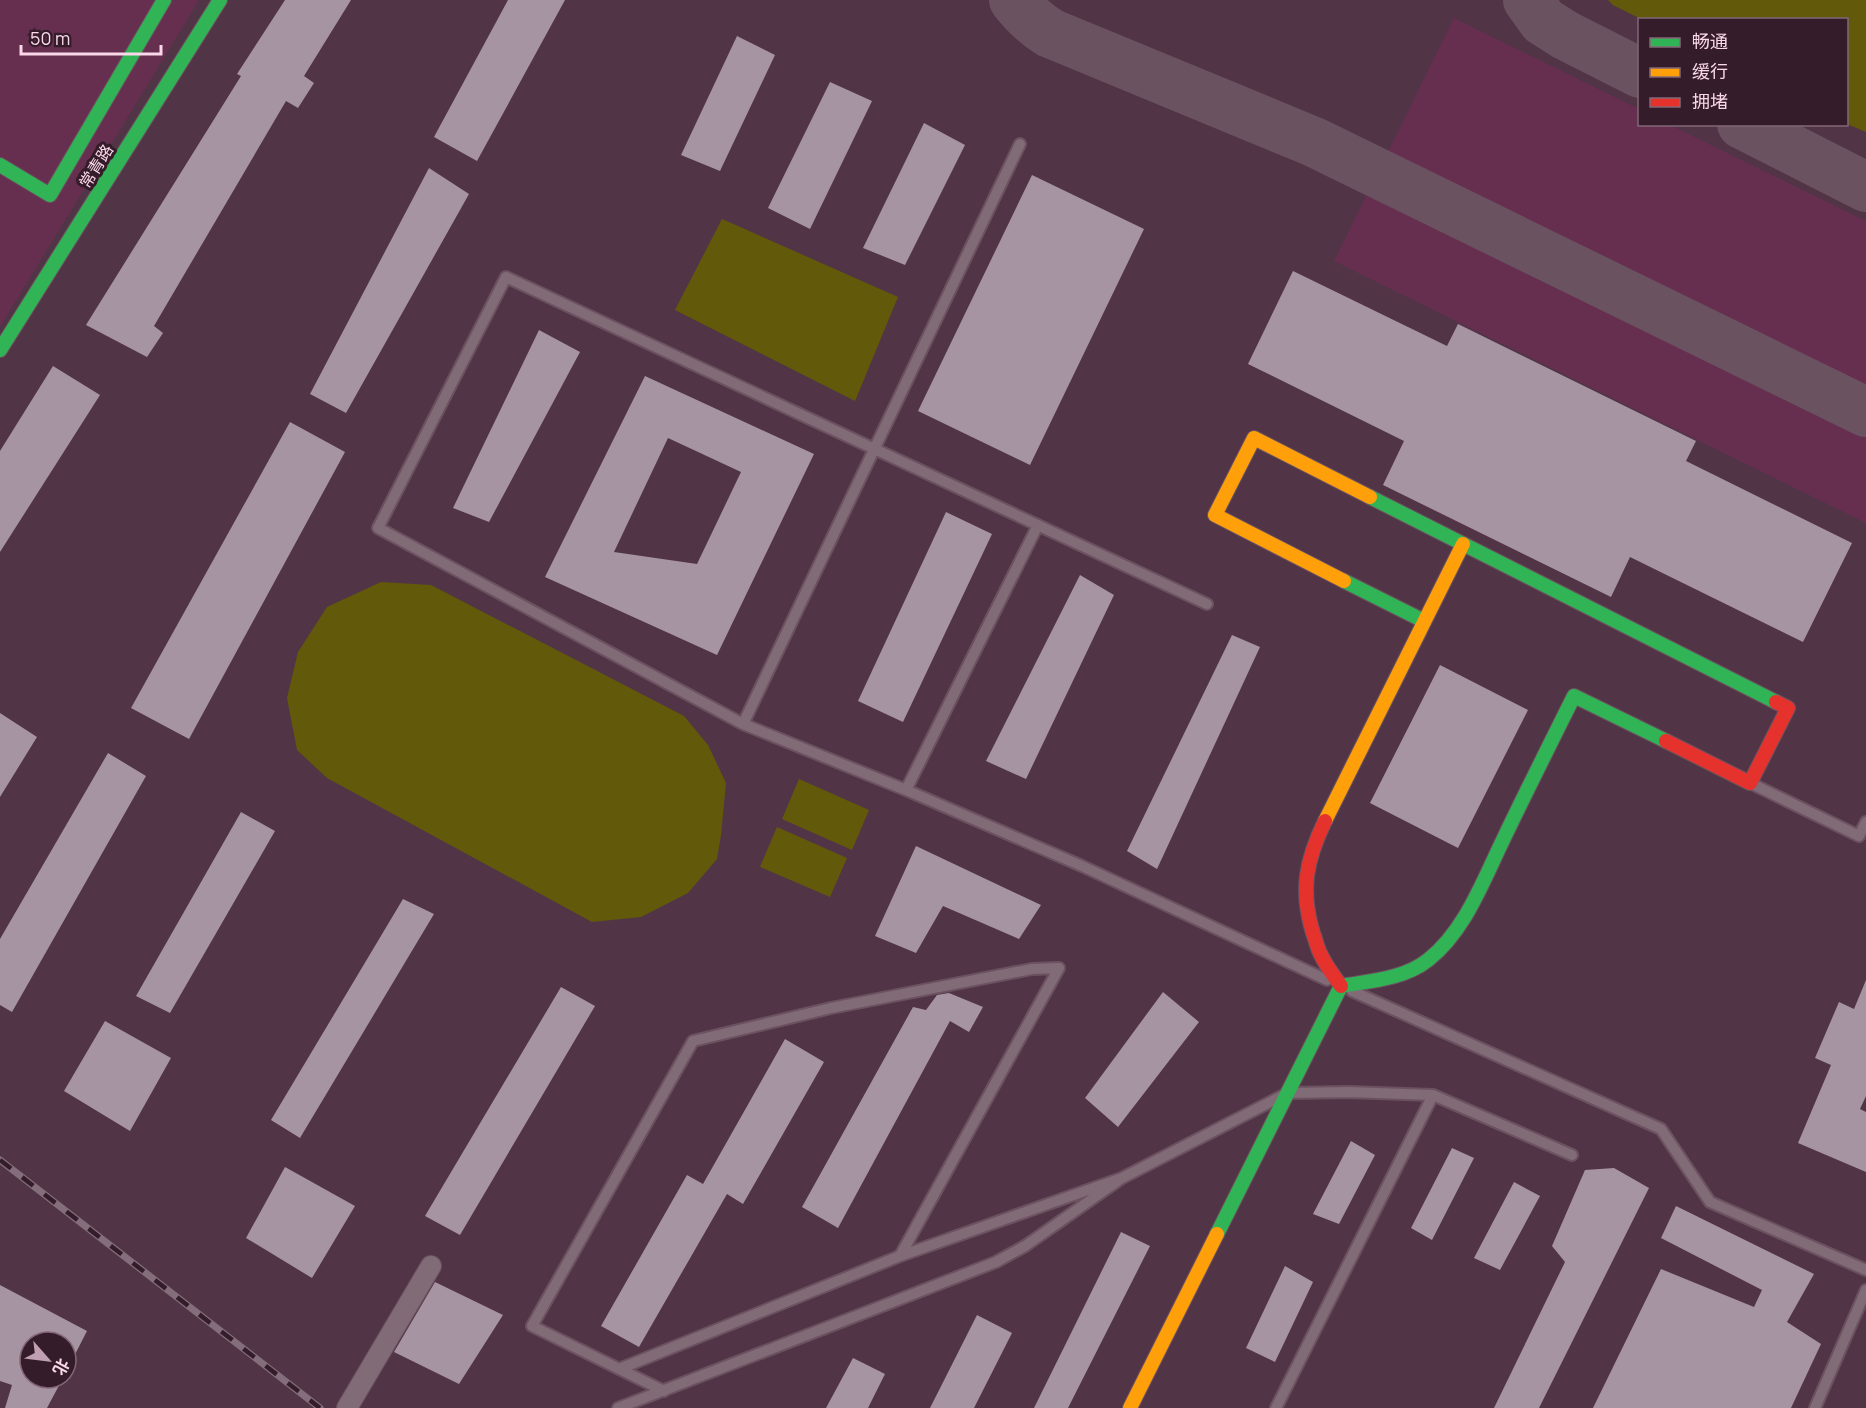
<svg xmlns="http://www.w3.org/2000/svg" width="1866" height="1408" font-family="Manrope,'Noto Sans SC',sans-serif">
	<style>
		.built { fill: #662f50 }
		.green { fill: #63590a }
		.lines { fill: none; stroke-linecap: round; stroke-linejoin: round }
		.taxiway { stroke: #6a5260; stroke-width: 50 }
		.building { fill: #a794a3; fill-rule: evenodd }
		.lane-casing { stroke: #6c5261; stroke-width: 14 }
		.street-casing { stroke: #6c5261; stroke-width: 22 }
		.fast-casing { stroke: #6c5261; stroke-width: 16 }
		.slow-casing { stroke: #6c5261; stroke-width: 16 }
		.jam-casing { stroke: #6c5261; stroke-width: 16 }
		.lane { stroke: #816b77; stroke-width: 10 }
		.street { stroke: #816b77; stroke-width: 20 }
		.fast { stroke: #30b455; stroke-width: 14 }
		.slow { stroke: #ff9f0a; stroke-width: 14 }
		.jam { stroke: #e5322d; stroke-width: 14 }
		.rail-casing { stroke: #846e7b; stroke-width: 7 }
		.rail { stroke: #341c2a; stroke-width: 4.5; stroke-dasharray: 14; stroke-linecap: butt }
		.labels { text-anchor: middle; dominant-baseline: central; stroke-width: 6; stroke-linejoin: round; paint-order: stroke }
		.street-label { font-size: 16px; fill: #fad8ea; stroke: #341c2a }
	</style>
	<rect width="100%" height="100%" fill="#513546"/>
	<path class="built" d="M0,0H199L0,327Z
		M1454,18L1639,109L1640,124L1670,125L1866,221V523L1334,261Z"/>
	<path class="green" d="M1608,0H1866V132L1847,124L1846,20L1641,19L1613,5Z
		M722,219L898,297L855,401L675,310Z
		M381,582L431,585L684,716L708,745L726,783L721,835L717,859L688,893L641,917L592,922L327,778L297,750L287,698L298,652L327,607Z
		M799,779L869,810L852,850L782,819Z
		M777,827L847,858L830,897L760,867Z"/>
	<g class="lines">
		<path class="taxiway" d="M1014,0C1025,14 1035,24 1050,33L1314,142L1866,412
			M1528,0L1543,21L1565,35L1640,73
			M1742,124L1866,187"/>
	</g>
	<path class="building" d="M285,0H351L304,76L314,83L298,108L286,101L154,326L163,333L147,357L86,325L241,76L237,74Z
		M508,0H565L477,161L434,137Z
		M737,36L775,55L720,171L681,155Z
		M830,82L872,101L810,229L768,208Z
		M924,123L965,145L905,265L863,248Z
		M429,168L469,194L346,413L310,394Z
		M1032,175L1144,229L1030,465L918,411Z
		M1293,271L1447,346L1458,324L1696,441L1686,461L1852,543L1803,642L1630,557L1611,597L1383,485L1404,441L1248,364Z
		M539,330L580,352L489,522L453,508Z
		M53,366L100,395L0,552V451Z
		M645,376L814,454L717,655L545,577ZM668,438L741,472L697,564L614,552Z
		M290,422L345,452L189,739L131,708Z
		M946,512L992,534L903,722L858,701Z
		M1080,575L1114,595L1026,779L986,761Z
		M1232,635L1260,647L1157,869L1127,851Z
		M1440,665L1528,710L1458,848L1370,803Z
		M0,713L37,737L0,797Z
		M108,753L146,776L12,1012L0,1005V939Z
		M241,812L275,831L170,1013L136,996Z
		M916,846L1041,905L1019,939L943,906L916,953L875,936Z
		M403,899L434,914L300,1138L271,1120Z
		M1866,980V1096L1860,1109L1866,1112V1172L1798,1143L1831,1065L1815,1058L1839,1002L1854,1009Z
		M561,987L595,1006L460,1235L425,1216Z
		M1163,992L1199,1022L1118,1127L1085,1098Z
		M949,993L983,1007L969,1032L950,1021L838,1228L802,1207L913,1007L926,1010L937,995Z
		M105,1021L171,1058L130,1131L64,1091Z
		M785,1039L824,1062L743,1204L727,1194L639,1347L601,1326L687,1175L703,1184Z
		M1351,1141L1375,1155L1339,1224L1313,1214Z
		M1452,1148L1474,1158L1432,1240L1411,1228Z
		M285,1167L355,1206L312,1278L246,1238Z
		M1614,1168L1649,1188L1539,1408H1494L1565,1262L1552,1246L1585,1170Z
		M1514,1182L1540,1196L1500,1270L1474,1258Z
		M1676,1206L1814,1274L1787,1322L1821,1344L1791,1408H1593L1661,1269L1754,1307L1762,1290L1661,1238Z
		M1121,1232L1150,1246L1068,1408H1034Z
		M1285,1266L1313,1282L1275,1362L1246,1348Z
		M435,1282L503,1315L459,1384L394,1352Z
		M0,1285L87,1331L66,1372V1342H30V1378H63L47,1408H5L12,1385L0,1381Z
		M977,1315L1012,1333L974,1408H930Z
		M853,1358L885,1374L868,1408H826Z"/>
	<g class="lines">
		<defs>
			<path id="lane" d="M1207,604L506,277L378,528L743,724L906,790L1082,866L1327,980
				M743,724L1020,144
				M1750,783L1859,836L1866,822
				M906,790L1038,525
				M1352,991L1661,1129L1710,1202L1866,1270
				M1433,1095L1572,1155
				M619,1369L900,1256
				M664,1391L532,1326L693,1041L831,1008L1032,969L1059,968L900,1256L1122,1178
				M618,1408L996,1262L1025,1246L1122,1178L1288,1093L1349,1092L1433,1095L1276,1408
				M1815,1408L1866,1290"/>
			<path id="street" d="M347,1408L431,1266"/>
			<path id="fast" d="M0,165L50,195L164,0
				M0,350L220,0
				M1370,497L1776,702
				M1344,581L1424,621
				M1341,986C1370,981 1404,979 1428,960C1465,931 1483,881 1503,840C1526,792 1550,744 1574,696L1666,741
				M1217,1234L1341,986"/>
			<path id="slow" d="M1344,581L1215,515L1254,438L1370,497
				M1325,821L1463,544
				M1130,1408L1217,1234"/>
			<path id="jam" d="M1666,741L1750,783L1788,708L1776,702
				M1325,821C1306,860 1300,891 1313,933C1316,940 1317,948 1321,955C1326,966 1334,976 1341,986"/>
		</defs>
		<use href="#lane" class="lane-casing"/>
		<use href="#street" class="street-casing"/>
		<use href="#fast" class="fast-casing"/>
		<use href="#slow" class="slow-casing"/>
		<use href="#jam" class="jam-casing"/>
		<use href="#lane" class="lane"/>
		<use href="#street" class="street"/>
		<use href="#fast" class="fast"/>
		<use href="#slow" class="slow"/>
		<use href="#jam" class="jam"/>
		<defs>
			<path id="rail" d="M0,1160L320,1408"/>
		</defs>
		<use href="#rail" class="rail-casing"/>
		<use href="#rail" class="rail"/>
	</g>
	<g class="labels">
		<g class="street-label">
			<text transform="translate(96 166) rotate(-58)">常青路</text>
		</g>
	</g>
	<rect x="1638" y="18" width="210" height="108" fill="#341c2a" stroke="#836777" stroke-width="1.5"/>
	<rect x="1650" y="38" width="30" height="9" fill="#30b455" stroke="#836777" stroke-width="1.5"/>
	<text x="1692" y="48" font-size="18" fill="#fad8ea">畅通</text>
	<rect x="1650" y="68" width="30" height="9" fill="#ff9f0a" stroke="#836777" stroke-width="1.5"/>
	<text x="1692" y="78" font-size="18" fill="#fad8ea">缓行</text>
	<rect x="1650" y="98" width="30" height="9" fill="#e5322d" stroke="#836777" stroke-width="1.5"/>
	<text x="1692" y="108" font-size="18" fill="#fad8ea">拥堵</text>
	<g transform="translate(48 1360) rotate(118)"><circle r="28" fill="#341c2a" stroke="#836777" stroke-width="1.5"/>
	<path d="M0-4.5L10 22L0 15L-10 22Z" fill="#bf9fb1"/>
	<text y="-9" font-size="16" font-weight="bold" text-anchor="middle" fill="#fad8ea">北</text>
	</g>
	<path d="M21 45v9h140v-9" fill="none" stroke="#fad8ea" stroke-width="3"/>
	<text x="30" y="45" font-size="18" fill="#fad8ea" stroke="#341c2a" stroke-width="4.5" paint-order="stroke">50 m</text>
</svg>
